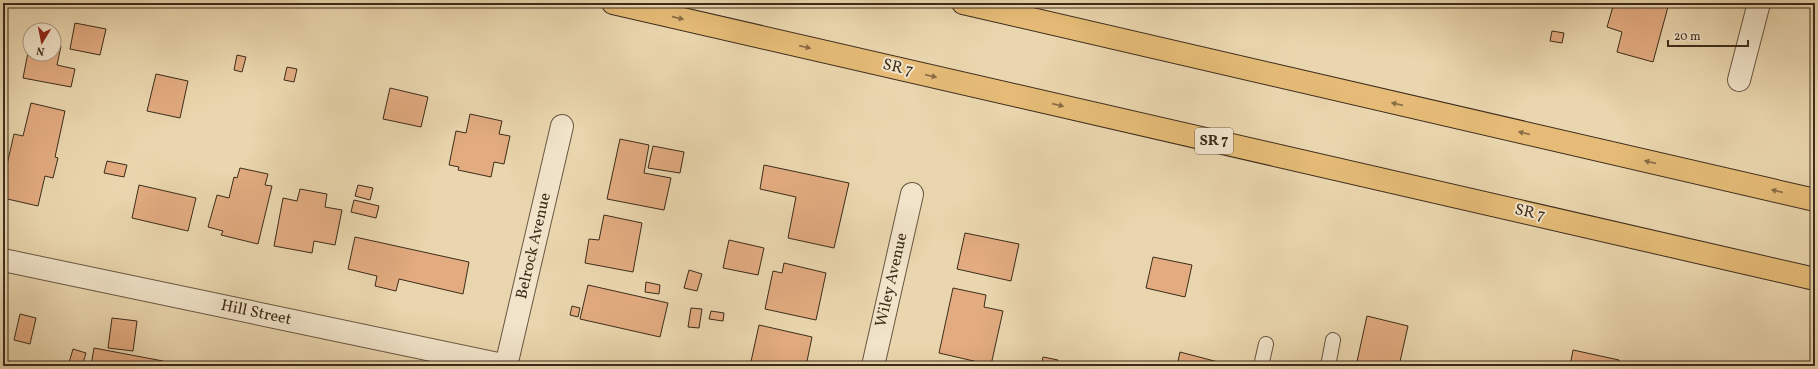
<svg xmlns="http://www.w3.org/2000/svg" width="1818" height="369" font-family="Vollkorn,serif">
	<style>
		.building { fill: #e2ab80; stroke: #3c2c1b }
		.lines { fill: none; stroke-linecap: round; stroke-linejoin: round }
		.lane-casing { stroke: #685640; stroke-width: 16 }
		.street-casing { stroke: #685640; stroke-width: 24 }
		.highway-casing { stroke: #3c2c1b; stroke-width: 24 }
		.lane { stroke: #f1e4ca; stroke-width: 14 }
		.street { stroke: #f1e4ca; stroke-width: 22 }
		.highway { stroke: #e5bb77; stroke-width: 22 }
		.oneway { fill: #886c44 }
		.labels { text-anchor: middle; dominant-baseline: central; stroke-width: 4; stroke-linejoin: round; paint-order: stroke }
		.shield { fill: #f1e4ca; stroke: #726350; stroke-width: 1 }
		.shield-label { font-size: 15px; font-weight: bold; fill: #3c2c1b }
		.street-label { font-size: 16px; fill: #3c2c1b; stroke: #f1e4ca }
	</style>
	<rect width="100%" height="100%" fill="#ead6ae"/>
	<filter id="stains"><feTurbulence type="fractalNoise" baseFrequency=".005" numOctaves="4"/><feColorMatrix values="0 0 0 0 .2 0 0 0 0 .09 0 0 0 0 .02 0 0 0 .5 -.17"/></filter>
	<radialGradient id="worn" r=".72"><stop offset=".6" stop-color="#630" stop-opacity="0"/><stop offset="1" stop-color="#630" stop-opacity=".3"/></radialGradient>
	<path class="building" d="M1614,3L1627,5L1628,3H1669L1653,62L1617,52L1622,32L1607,27Z
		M75,23L106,29L100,55L70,49Z
		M1552,31L1564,33L1562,43L1550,41Z
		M30,42V54H54V45L61,46L57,65L75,69L71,87L23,78Z
		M237,55L246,57L242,72L234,70Z
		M287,67L297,69L294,82L284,80Z
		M156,74L188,81L180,118L147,111Z
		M390,88L428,97L421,127L383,119Z
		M31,103L65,111L55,157L58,158L53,178L45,176L38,206L3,198V182L14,134L23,136Z
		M470,114L502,121L499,134L510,136L504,164L494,162L491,177L458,170L459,167L449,165L456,131L466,133Z
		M620,139L649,145L644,173L671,178L664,210L607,199Z
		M653,146L684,152L680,173L648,168Z
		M107,161L127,165L124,177L104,173Z
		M764,165L849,183L834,248L788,238L796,197L760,189Z
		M240,168L268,174L265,185L272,186L258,244L221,235L223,231L208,227L217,195L229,198L234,177L237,178Z
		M139,185L196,198L188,231L132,218Z
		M358,185L373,188L370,200L355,196Z
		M300,189L327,194L325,207L342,210L335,245L314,241L312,253L274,246L283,198L297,201Z
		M354,200L379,206L376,218L351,212Z
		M604,215L642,223L633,272L585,263L589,239L599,240Z
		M965,233L1019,244L1011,281L957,269Z
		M355,237L469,262L463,294L399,279L396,291L375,286L377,276L348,269Z
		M729,240L764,248L758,275L723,268Z
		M1153,257L1192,265L1185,297L1146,288Z
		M784,263L826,273L816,320L765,309L773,271L782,273Z
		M689,270L702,274L697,291L684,288Z
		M646,282L660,285L659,294L645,292Z
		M588,285L668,303L660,337L580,319Z
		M953,288L986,295L984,307L1003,311L991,365L939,353Z
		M572,306L580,308L578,317L570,315Z
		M3,308L7,309L3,328Z
		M691,308L702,309L699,328L688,327Z
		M711,311L724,313L723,321L709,319Z
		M20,314L36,318L30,344L14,340Z
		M1367,316L1408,326L1399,366H1356Z
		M112,318L137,321L133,351L108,348Z
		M759,325L812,337L806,366H750Z
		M94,348L163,361L162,366H91Z
		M73,349L86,353L82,366H68Z
		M1573,350L1619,360L1618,366H1570Z
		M1180,352L1218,362L1217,366H1177Z
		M1043,357L1058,360L1057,366H1041Z
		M169,362L187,366H168Z"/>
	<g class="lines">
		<defs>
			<path id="lane" d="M1261,366L1266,344
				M1328,366L1333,340"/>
			<path id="street" d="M1739,80L1759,3
				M3,260L508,366
				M506,366L562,126
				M873,366L912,194"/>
			<path id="highway" d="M613,3L1815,279
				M963,3L1815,200"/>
		</defs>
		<use href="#lane" class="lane-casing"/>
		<use href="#street" class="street-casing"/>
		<use href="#highway" class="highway-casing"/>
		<use href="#lane" class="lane"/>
		<use href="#street" class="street"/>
		<use href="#highway" class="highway"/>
	</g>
	<defs><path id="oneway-solid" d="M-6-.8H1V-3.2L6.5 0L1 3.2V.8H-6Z"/></defs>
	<g class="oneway">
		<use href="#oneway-solid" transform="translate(678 18) rotate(13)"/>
		<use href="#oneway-solid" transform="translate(805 47) rotate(13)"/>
		<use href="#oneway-solid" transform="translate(931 76) rotate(13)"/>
		<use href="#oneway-solid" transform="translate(1397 104) rotate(-167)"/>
		<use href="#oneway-solid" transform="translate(1058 105) rotate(13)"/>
		<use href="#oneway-solid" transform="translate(1524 133) rotate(-167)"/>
		<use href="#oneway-solid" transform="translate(1650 162) rotate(-167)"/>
		<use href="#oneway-solid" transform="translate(1777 191) rotate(-167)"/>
	</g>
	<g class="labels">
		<rect class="shield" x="1195" y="128" width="38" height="26" rx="3"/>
		<g class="shield-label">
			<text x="1214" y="141">SR 7</text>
		</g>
		<g class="street-label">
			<text transform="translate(898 68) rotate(13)">SR 7</text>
			<text transform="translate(1530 213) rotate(13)">SR 7</text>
			<text transform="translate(534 246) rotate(-77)">Belrock Avenue</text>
			<text transform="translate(892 280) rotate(-77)">Wiley Avenue</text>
			<text transform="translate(256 313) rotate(12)">Hill Street</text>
		</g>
	</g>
	<rect width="1818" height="369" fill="none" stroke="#ead6ae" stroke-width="16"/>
	<rect x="4" y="4" width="1810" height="361" fill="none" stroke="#3c2c1b" stroke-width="2"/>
	<rect x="8" y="8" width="1802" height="353" fill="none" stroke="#3c2c1b"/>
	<g transform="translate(42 42) rotate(190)"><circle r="19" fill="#f1e4ca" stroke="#a99a84"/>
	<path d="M0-3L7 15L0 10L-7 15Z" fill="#8f2418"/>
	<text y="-6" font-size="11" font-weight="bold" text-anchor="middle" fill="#3c2c1b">N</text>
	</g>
	<path d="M1668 40v6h80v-6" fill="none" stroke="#3c2c1b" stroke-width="2"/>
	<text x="1674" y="40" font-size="12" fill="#3c2c1b" stroke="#f1e4ca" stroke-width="3" paint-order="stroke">20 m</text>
	<rect width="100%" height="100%" filter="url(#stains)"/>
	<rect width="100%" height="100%" fill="url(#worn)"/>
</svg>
